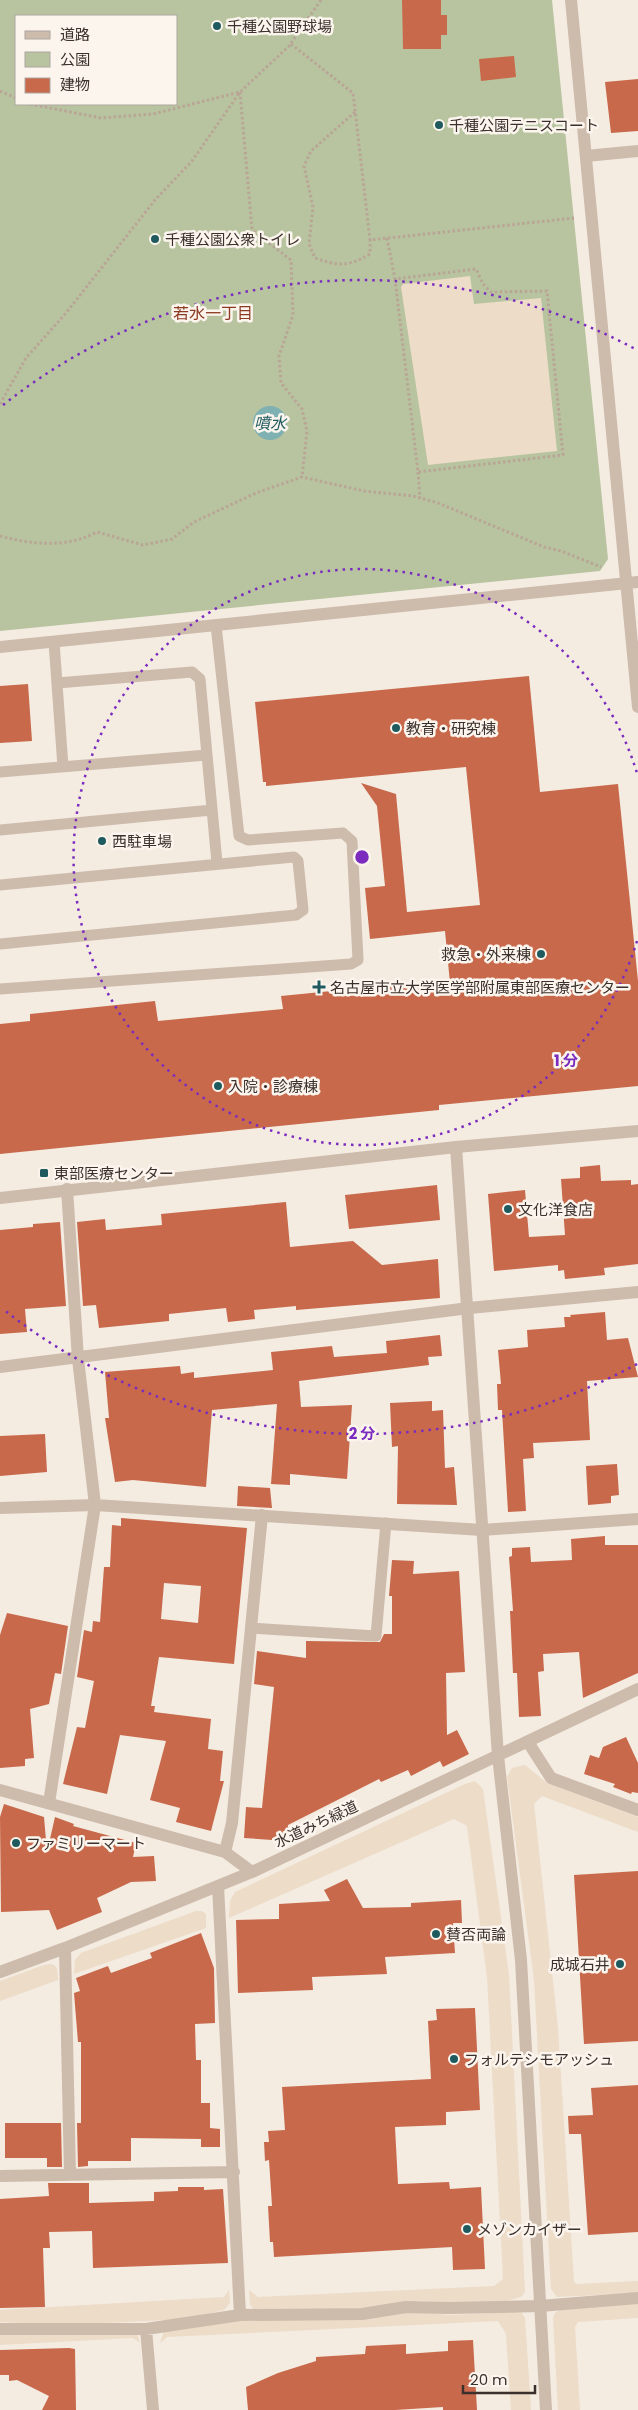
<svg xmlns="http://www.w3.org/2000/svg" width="638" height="2410" font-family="Poppins,'Noto Sans JP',sans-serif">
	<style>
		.green { fill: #b8c4a0; fill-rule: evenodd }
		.plaza { fill: #ecdcc8 }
		.water { fill: #7fb0b2 }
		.building { fill: #c8694b; fill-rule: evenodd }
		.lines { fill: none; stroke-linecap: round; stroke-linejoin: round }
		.path { stroke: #b9a596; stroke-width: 3; stroke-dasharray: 2.5 2.5; stroke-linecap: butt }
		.service { stroke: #cdbbac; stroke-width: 11 }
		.minor { stroke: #cdbbac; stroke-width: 12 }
		.tertiary { stroke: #cdbbac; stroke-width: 12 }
		.ring { fill: none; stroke: #7b2cbf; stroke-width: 2.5; stroke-dasharray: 2.5 5 }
		.poi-dot { fill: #1f5a5e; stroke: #fbf5ee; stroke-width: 2 }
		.labels { text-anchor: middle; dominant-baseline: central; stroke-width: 5; stroke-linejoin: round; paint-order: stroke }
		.poi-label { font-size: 15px; fill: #3b302b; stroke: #fbf5ee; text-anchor: start }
		.street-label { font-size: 15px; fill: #3b302b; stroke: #fbf5ee }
		.neighbourhood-label { font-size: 16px; fill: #8c3b22; stroke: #fbf5ee }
		.water-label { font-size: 16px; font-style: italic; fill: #1f5a5e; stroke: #fbf5ee }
		.centre { fill: #7b2cbf; stroke: #fbf5ee; stroke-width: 2.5 }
		.ring-label { font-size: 15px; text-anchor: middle; font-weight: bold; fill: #7b2cbf; stroke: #fbf5ee; stroke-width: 5; stroke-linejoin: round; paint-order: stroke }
	</style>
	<rect width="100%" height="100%" fill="#f4ebe1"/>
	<path class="green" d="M0,0H552L608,559L600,571L0,631ZM16,16H176V104H16Z"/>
	<path class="plaza" d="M470,276L474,304L541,298L557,451L428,465L401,287L403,284Z
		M525,1765L547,1783L638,1817V1832L542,1796L534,1804L558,2028L574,2282L577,2284L638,2281V2293L557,2297L551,2289L534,1980L507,1777L512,1768Z
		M475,1781L483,1789L509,1975L525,2292L521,2297L506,2301L450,2304L420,2301L362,2308L254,2309L250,2305L249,2290L258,2297L494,2286L503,2279L487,1977L467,1826L454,1819L229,1918L230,1901L235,1892L465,1784Z
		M196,1911H202L206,1914V1928L74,1974L75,1960L81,1953Z
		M52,1964L57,1968L58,1980L0,2001V1981L44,1965Z
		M229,2290L230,2303L224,2310L186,2319L65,2325L0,2322V2310L224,2297Z
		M638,2303V2318L578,2322L575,2327L580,2410H558L553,2318L555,2313L560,2310Z
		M419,2312L450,2315L516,2312L522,2313L525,2318L531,2410H511L506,2334L498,2321L167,2337L160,2343L164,2331L188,2329L220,2322Z
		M132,2332L137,2334L140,2343L133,2338L0,2345V2333L65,2335Z"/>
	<path class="water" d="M253 423a17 17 0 1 1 34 0a17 17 0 1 1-34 0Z"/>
	<path class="building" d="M402,0H441V15H447V35H441V49H403Z
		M514,56L516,77L481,81L479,59Z
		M638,79V131L611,133L605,82Z
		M529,676L540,792L618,784L638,981V1086L439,1105V1110L0,1154V1024L30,1021V1014L155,1001L158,1021L283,1009L281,996L403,984V987L450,983L445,931L370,939L365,888L385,886L377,806L361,783L396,794L407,912L480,905L466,767L266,786V782H263L255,702Z
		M28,684L32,741L0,743V686Z
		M600,1165L601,1181L631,1180V1185L638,1184V1264L604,1268L605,1275L565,1279L564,1270L558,1271V1265L494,1271L488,1194L525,1190L529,1237L565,1235L561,1179L580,1178V1167Z
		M437,1185L440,1220L349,1229L345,1195Z
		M286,1202L290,1247L353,1241L382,1265L438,1259L440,1298L296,1310V1306L254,1310L255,1319L228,1322L226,1308L169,1314V1321L99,1328L96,1305L83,1306L77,1222L105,1219L106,1230L162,1225L161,1214Z
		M60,1222L66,1306L25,1309L27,1332L0,1334V1230L33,1227V1224Z
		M605,1312L607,1340L628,1338L638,1377L587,1381L590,1440L533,1443L534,1458L523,1459L526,1511L508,1512L502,1410H498L497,1384H501L498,1350L528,1347L527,1330L565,1327L564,1317H571L570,1315Z
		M440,1335L442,1356L428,1357L429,1365L299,1381L301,1407L352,1405L347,1479L290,1474V1485L271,1484L277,1404L212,1410L206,1487L133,1480L115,1482L105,1418H109L105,1372L180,1366L181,1374L194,1372V1378L273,1370L271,1352L332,1346L334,1357L387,1353L386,1341Z
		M432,1401V1411L443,1410L445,1468L454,1467L457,1505L397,1504L398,1446L392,1447L390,1403Z
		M45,1434L47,1472L0,1476V1436Z
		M617,1464L619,1495L611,1496V1503L588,1505L586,1466Z
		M238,1486L270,1488L272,1508L237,1506Z
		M121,1518L247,1528L234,1664L159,1657L151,1706H155L154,1712L211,1719L208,1749L223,1751L220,1781H224L211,1831L176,1822L180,1808L150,1800L166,1741L120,1735L107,1794L63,1784L77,1727L85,1728L94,1681L77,1677L84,1630L92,1632L93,1621L100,1622L104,1567H110L112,1525L121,1526ZM164,1583L201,1586L198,1623L161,1619Z
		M605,1536V1545H638V1673L583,1698L579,1652L543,1654L544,1671L538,1672L541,1716L519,1717L517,1673H513L510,1611H513L509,1557L512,1556V1548L530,1547L531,1562L572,1560L571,1539Z
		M392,1560L414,1561L413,1574L459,1571L465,1672L446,1673L447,1735L457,1730L469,1754L443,1767L440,1761L411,1776L408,1770L381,1782L379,1779L288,1825L287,1841L244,1838L246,1807L262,1808L274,1687L254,1684L257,1651L306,1658V1641L380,1642L384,1634H392V1596H389Z
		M7,1613L68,1626L61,1674L55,1673L49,1704L30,1709L34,1758L25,1759V1766L0,1768V1635Z
		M626,1737L638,1763V1793L632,1792L631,1794L613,1787L615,1784L584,1774L590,1755L599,1758L603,1747Z
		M4,1804L44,1817L47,1852L55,1817L74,1824L73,1826L136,1843L133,1857L154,1856L156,1881L131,1882L97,1898L102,1912L57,1930L49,1910L1,1912L0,1817Z
		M638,1871V2041L584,2044L574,1875Z
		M347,1879L363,1908L411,1907V1903L461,1900L462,1923H453L455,1953L385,1957L387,1974L312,1977L313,1990L238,1993L236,1920L279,1919V1904L330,1901L324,1890Z
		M201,1933L214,1968L215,2023L195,2024L196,2060H201V2103H210V2128L220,2129V2147H201V2139L131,2138V2161H88V2166L78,2167L77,2123H81V2042H78L74,1993L80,1991L76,1978L108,1966L111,1973L152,1958L150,1953Z
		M475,2008L480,2110L446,2112V2125L395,2127L398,2184L449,2182L450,2189L481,2187L485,2269L453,2270L452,2247L274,2257L273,2242H270L268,2206H272L269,2160L265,2161L264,2142H269L268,2131L285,2130L282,2087L431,2079L428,2021L437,2020L436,2009Z
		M638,2085V2232L588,2235L581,2134H569L568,2116L593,2115L591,2088Z
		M5,2123H61L62,2167H47V2158H5Z
		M48,2183H89V2203L154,2201V2192L178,2191V2187H204V2190L223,2189L228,2263L93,2268L92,2231L49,2232L50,2248H43L45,2307L0,2308V2199L49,2196Z
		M473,2340L477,2410H443V2407L395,2410H248L246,2387L278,2373L316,2361V2357L365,2354L366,2346L406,2344V2354L448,2351V2341Z
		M69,2348L75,2349L76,2410H42L49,2396L17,2380L9,2381V2375H0V2350Z"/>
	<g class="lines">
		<path class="path" d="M291,44L353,93L370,240L574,218
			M0,91L16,98
			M240,92L252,230L291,260L293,315L279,356L281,383L302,409L307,431L302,477
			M30,104L101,118L153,114L240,92L289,46L321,0
			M355,112L311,151L304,166L313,207L309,244L315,258C338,266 348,267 370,254V240
			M387,238L395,279L476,269L483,284L491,292L547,291L563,455L418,472L395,279
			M0,404L26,358L66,313L155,200L192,161L240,92
			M418,472L420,498
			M0,536C33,545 67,548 97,532L143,545L172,539L194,522L256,493L302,477L364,491L413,496L438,503L544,547L561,551L601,567"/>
		<path class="service" d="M54,642L63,767
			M57,683L192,672L200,679L217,863
			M0,772L207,755
			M0,830L212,810
			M0,885L294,857L298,861L303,910L296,915L0,944
			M0,989L351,964L358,960L352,841L343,833L248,840L239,836L216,625
			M251,1628L376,1636L386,1523"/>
		<path class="minor" d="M571,0L638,707
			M586,156L638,151
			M0,647L638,582
			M0,1367L469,1308L638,1292
			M0,1508L95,1505L482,1530L638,1519
			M528,1742L551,1778L638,1810
			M0,1790L225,1852L252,1872
			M49,1803L95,1505L78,1359L67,1189
			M225,1852L232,1823L262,1515
			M218,1886L240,2315
			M65,1948L70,2175
			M0,1972L65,1948L252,1872L638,1689
			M0,2176L234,2172
			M0,2329H146L240,2315L362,2314L406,2307L449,2308L540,2306L638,2298
			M146,2329L153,2410"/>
		<path class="tertiary" d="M456,1147L498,1756L521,1960L546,2410
			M0,1198L456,1147L638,1131"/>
	</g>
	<g class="ring">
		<path d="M637 941A288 288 0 1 1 637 773"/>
		<path d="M637 1364A577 577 0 0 1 3 1309M3 405A577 577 0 0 1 637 350"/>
	</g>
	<g class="poi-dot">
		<circle cx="217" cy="26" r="5"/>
		<circle cx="439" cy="125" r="5"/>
		<circle cx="155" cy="239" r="5"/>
		<circle cx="396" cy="728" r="5"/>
		<circle cx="102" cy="841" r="5"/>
		<circle cx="541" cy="954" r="5"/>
		<path d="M316.5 979.5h5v5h5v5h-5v5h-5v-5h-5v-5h5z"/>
		<circle cx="218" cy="1086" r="5"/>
		<rect x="39" y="1168" width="10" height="10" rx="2.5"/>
		<circle cx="508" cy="1209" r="5"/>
		<circle cx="16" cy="1843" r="5"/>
		<circle cx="436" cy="1934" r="5"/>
		<circle cx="620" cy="1964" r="5"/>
		<circle cx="454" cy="2059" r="5"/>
		<circle cx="467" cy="2229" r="5"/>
	</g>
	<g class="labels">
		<g class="poi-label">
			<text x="227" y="26">千種公園野球場</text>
			<text x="449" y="125">千種公園テニスコート</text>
			<text x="165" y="239">千種公園公衆トイレ</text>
			<text x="406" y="728">教育・研究棟</text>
			<text x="112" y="841">西駐車場</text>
			<text x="531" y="954" text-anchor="end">救急・外来棟</text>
			<text x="330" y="987">名古屋市立大学医学部附属東部医療センター</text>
			<text x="228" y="1086">入院・診療棟</text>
			<text x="54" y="1173">東部医療センター</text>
			<text x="518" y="1209">文化洋食店</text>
			<text x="26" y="1843">ファミリーマート</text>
			<text x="446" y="1934">賛否両論</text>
			<text x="610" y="1964" text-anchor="end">成城石井</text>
			<text x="464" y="2059">フォルテシモアッシュ</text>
			<text x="477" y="2229">メゾンカイザー</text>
		</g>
		<g class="street-label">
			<text transform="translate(316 1824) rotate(-25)">水道みち緑道</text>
		</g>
		<g class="neighbourhood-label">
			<text x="213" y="313">若水一丁目</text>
		</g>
		<g class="water-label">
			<text x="270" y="423">噴水</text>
		</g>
	</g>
	<circle cx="362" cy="857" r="8" class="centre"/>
	<g class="ring-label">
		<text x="566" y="1066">1 分</text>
		<text x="362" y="1439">2 分</text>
	</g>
	<rect x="15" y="15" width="162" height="90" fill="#fbf5ee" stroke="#aea6a0"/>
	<rect x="25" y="31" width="25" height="8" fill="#cdbbac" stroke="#aea6a0"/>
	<text x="60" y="40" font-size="15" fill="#3b302b">道路</text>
	<rect x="25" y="52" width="25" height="15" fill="#b8c4a0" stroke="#aea6a0"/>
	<text x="60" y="65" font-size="15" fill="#3b302b">公園</text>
	<rect x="25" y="78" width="25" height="15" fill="#c8694b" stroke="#aea6a0"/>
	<text x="60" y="90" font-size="15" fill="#3b302b">建物</text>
	<path d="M463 2385v8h72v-8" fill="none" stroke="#3b302b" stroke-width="2.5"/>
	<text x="470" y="2385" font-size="15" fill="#3b302b" stroke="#fbf5ee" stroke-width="4" paint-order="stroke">20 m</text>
</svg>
